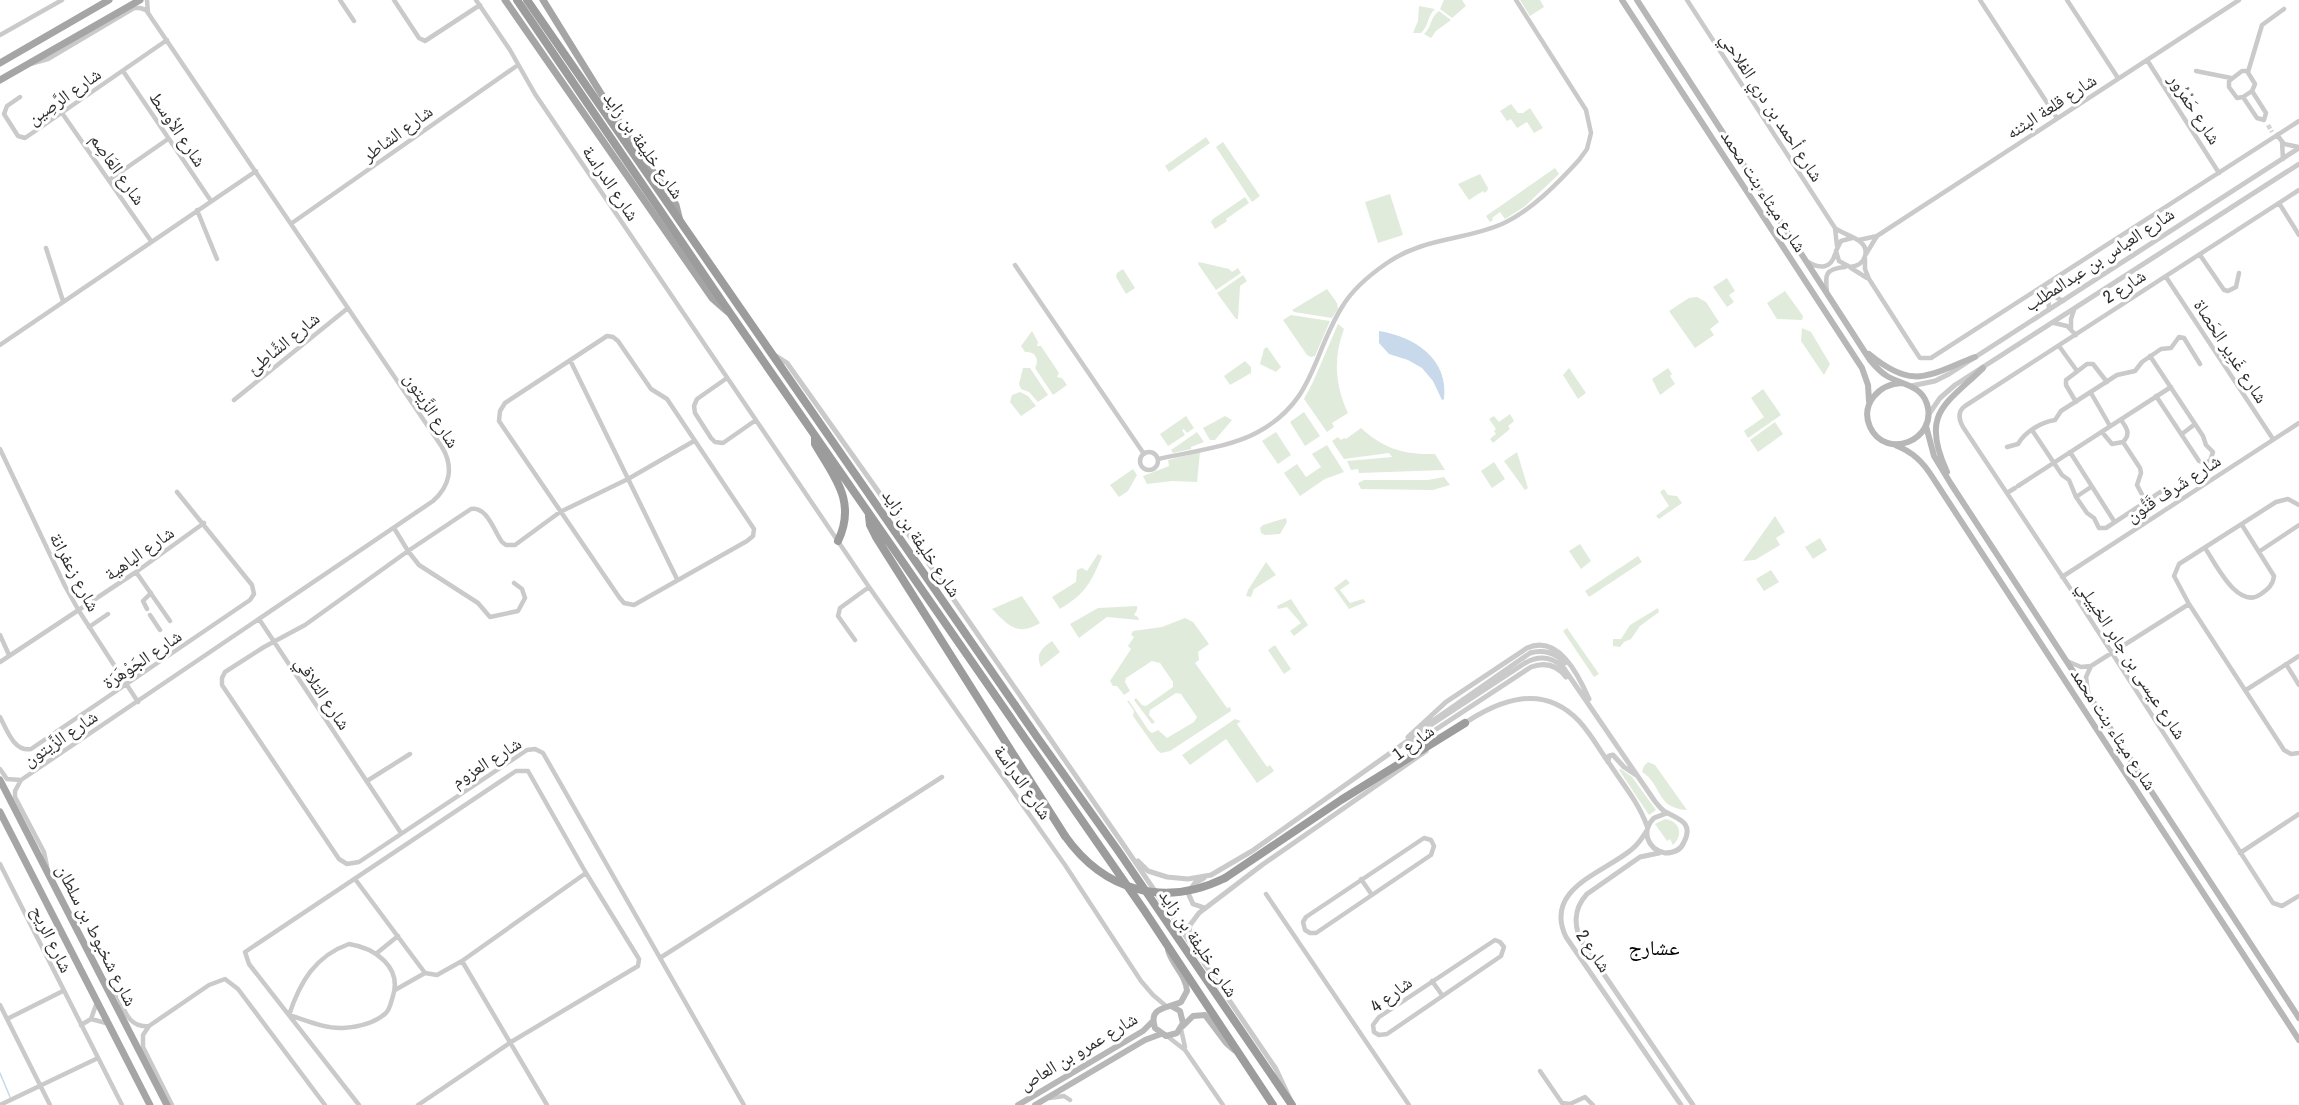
<svg xmlns="http://www.w3.org/2000/svg" width="2299" height="1105" font-family="'Archivo Narrow','Noto Naskh Arabic',sans-serif">
	<style>
		.green { fill: #e1ebdb }
		.water { fill: #c7d9ea }
		.lines { fill: none; stroke-linecap: round; stroke-linejoin: round }
		.stream { stroke: #c7d9ea; stroke-width: 1.5 }
		.minor-tunnel { stroke: #d5d5d5; stroke-width: 4.5; stroke-dasharray: 4.5 2; stroke-linecap: butt }
		.minor { stroke: #cacaca; stroke-width: 4.5 }
		.tertiary { stroke: #cacaca; stroke-width: 5 }
		.secondary { stroke: #b7b7b7; stroke-width: 6 }
		.primary { stroke: #a5a5a5; stroke-width: 7 }
		.trunk { stroke: #9c9c9c; stroke-width: 8 }
		.trunk-bridge { stroke: #9c9c9c; stroke-width: 8 }
		.labels { text-anchor: middle; dominant-baseline: central; stroke-width: 6; stroke-linejoin: round; paint-order: stroke }
		.street-label { font-size: 18px; fill: #2d2d2d; stroke: #fff }
		.quarter-label { font-size: 21px; fill: #000; stroke: #fff }
	</style>
	<rect width="100%" height="100%" fill="#fff"/>
	<path class="green" d="M1444,0H1462L1466,6L1452,18L1440,9Z
		M1520,0H1540L1544,7L1530,16Z
		M1419,6L1435,9C1427,16 1429,26 1421,33H1413L1418,21Z
		M1439,11L1451,20L1436,31L1431,38L1424,34C1432,27 1430,17 1439,11Z
		M1511,104L1518,113H1523L1530,108L1543,128L1534,133L1527,122L1517,128L1511,119L1507,121L1500,111Z
		M1206,137L1210,143L1169,172L1165,166Z
		M1223,142L1260,196L1252,202L1216,147Z
		M1555,168L1559,174L1524,207L1505,219L1500,212L1492,218L1493,220L1490,222L1486,216Z
		M1480,174L1488,188L1487,191L1484,193L1483,191L1469,200L1458,184Z
		M1390,194L1403,235L1378,243L1365,202Z
		M1245,197L1249,203L1226,219L1227,221L1215,229L1211,222L1213,219Z
		M1199,262L1229,269L1232,272L1238,268L1241,273L1216,290L1198,264Z
		M1123,269L1135,288L1126,294L1116,277L1117,273Z
		M1243,275L1247,281L1240,286L1238,319H1236L1217,293Z
		M1727,278L1735,291L1729,295L1734,302L1727,307L1713,287Z
		M1327,289L1337,303L1338,309L1332,318L1294,312L1292,310Z
		M1785,291L1803,316L1802,320L1777,319L1767,303Z
		M1697,297L1706,302L1719,322L1710,329L1714,335L1695,348L1669,311L1689,298Z
		M1291,315L1330,321L1315,356L1311,357L1307,355L1283,320Z
		M1338,324L1344,329C1333,358 1335,385 1348,413L1332,423L1334,427L1327,432L1304,399L1313,382Z
		M1802,328L1811,332L1830,364L1824,375L1801,341Z
		M1032,331L1038,342L1037,346H1041L1059,373L1057,377L1062,378L1067,385L1053,395L1035,368C1040,359 1035,351 1025,352L1021,346Z
		M1267,347L1281,367L1276,372L1260,364L1264,349Z
		M1245,361L1251,367V373L1230,385L1224,376Z
		M1023,368H1030L1048,395L1038,402L1029,392L1021,389L1019,384Z
		M1569,368L1586,393L1578,399L1563,375Z
		M1668,368L1672,374L1670,376L1675,384L1660,395L1652,379Z
		M1763,389L1781,415L1748,438L1744,431L1764,417L1751,398Z
		M1020,392L1028,396L1036,406L1021,416L1010,402L1012,395Z
		M1304,412L1320,436L1305,446L1290,422Z
		M1510,414L1514,421L1508,426L1510,429L1493,443L1490,439L1496,434L1494,431L1496,429L1489,419L1494,416L1499,422Z
		M1186,416L1194,428L1187,433L1184,429L1182,430L1185,435L1168,446L1160,434Z
		M1225,416L1232,420L1215,440H1210L1203,428Z
		M1775,422L1783,434L1758,452L1750,440Z
		M1361,428C1384,449 1405,455 1435,454L1445,470L1359,473L1358,469L1351,470L1347,461L1392,457L1389,453L1344,459L1332,441L1338,437L1341,440L1344,438L1346,439Z
		M1197,432L1204,442L1191,447V449L1173,453L1171,450Z
		M1276,432L1291,455L1278,464L1262,441Z
		M1327,445L1344,472L1325,479L1300,496L1284,473L1297,464L1306,477L1321,467L1312,454Z
		M1200,452L1197,482L1172,481L1147,484L1143,476L1169,466L1168,460Z
		M1517,452L1528,488L1525,490L1504,461Z
		M1494,462L1505,479L1492,488L1481,471Z
		M1133,469L1137,475L1128,491L1119,497L1110,485Z
		M1444,477L1450,485L1433,490L1361,489L1358,483L1364,480H1428Z
		M1664,489L1668,495L1677,496L1682,503L1659,519L1656,516L1669,506L1660,492Z
		M1775,516L1785,532L1776,538L1780,545L1755,560L1743,561Z
		M1286,518L1287,522L1280,534L1265,535L1261,533L1260,528L1263,525Z
		M1820,538L1827,550L1813,559L1805,547Z
		M1580,544L1591,561L1581,569L1569,551Z
		M1098,554L1102,556C1091,583 1085,594 1060,609L1052,597L1076,582L1077,570L1082,568L1087,571Z
		M1638,556L1642,562L1589,597L1585,591Z
		M1266,562L1276,575L1254,589L1251,597L1246,596L1248,590Z
		M1771,570L1779,582L1764,591L1756,579Z
		M1346,579L1350,583L1340,590L1350,603L1363,599L1366,602L1349,609L1334,588Z
		M1022,596L1040,623C1017,637 1008,625 992,609Z
		M1291,599L1308,625L1294,636L1290,631L1301,623L1287,607L1278,609L1277,606Z
		M1137,606V610L1134,615L1138,617L1139,620L1107,617L1079,638L1070,624L1098,608Z
		M1658,608L1659,612L1640,626L1631,639L1624,642L1620,647L1613,646V639H1621L1630,625Z
		M1185,618L1193,622L1209,644L1198,652L1199,660L1195,663L1227,708L1230,707L1231,711L1170,751L1161,753L1157,750L1133,716L1134,711L1127,701H1129L1149,731L1152,733L1158,730L1167,738L1194,722L1197,717L1181,694L1176,693L1150,710L1149,715L1155,722L1152,724L1134,700L1136,698L1142,705L1146,706L1173,687V682L1160,663L1152,661L1126,678L1125,682L1130,691L1124,695L1117,686H1113L1110,681L1131,649L1128,646L1134,637L1131,635L1133,631L1162,627Z
		M1567,628L1599,674L1594,677L1563,631Z
		M1052,641L1060,652L1041,667C1035,654 1042,648 1052,641Z
		M1275,645L1291,669L1284,674L1268,650Z
		M1235,719L1241,721L1237,724L1267,767L1270,765L1274,771L1257,783L1226,739L1190,765L1182,755Z
		M1648,762L1655,765L1687,810C1655,808 1663,785 1642,772L1644,766Z
		M1621,769L1632,777L1656,810L1649,815L1619,770Z
		M1665,819C1680,821 1684,835 1673,845L1670,839L1667,841L1655,824Z"/>
	<path class="water" d="M1379,331C1415,337 1449,359 1444,399L1442,400L1433,381L1422,368L1408,360L1389,354L1379,343Z"/>
	<g class="lines">
		<path class="stream" d="M0,1073L10,1097"/>
		<path class="minor-tunnel" d="M2268,125L2272,132"/>
		<path class="minor" d="M147,0L148,13
			M340,0L354,21
			M394,0L419,38L425,41L480,5
			M476,0L510,50L535,94L869,587L1065,865L1141,981L1153,995L1166,1006
			M1687,0L1835,228C1845,236 1870,239 1865,256C1863,264 1857,266 1850,267L1839,261L1836,251L1841,241L1852,238
			M1980,0L2057,118
			M2067,0L2118,78
			M0,35L62,0
			M2147,60L2219,173
			M30,64L48,59L134,8H140L146,10L442,447C454,467 450,486 433,501L21,780L15,791V797L44,852L48,871
			M123,71L211,201
			M2196,71L2231,78
			M2248,72L2262,25L2284,9
			M20,97L7,106L4,114L18,136L25,138L167,40
			M2243,97L2257,118L2264,120L2266,113L2252,91L2255,84L2247,71H2242L2229,81V87L2237,98L2243,97L2252,91
			M62,113L151,241
			M2277,135L2284,144L2299,147
			M2282,142L2283,159
			M109,180L168,139
			M2299,190L1965,406C1957,412 1959,420 1963,427L2072,591L2273,903L2282,906L2299,896
			M2279,203L2299,235
			M197,210L217,259
			M292,223L518,65
			M1835,228L1837,246
			M1859,240L1877,236L2239,0
			M46,248L63,301
			M1866,254L1877,236
			M2200,255L2224,290L2228,291L2236,287L2239,273
			M1865,258V269L1869,279L1914,349L1920,358H1931L2299,121
			M1808,262C1820,269 1831,269 1835,254
			M1015,265L1144,454
			M1851,268L1867,278
			M2166,277L2273,439
			M2044,286L2048,293L2063,301
			M1827,292C1825,274 1825,269 1845,267
			M2048,293L2049,310
			M2054,323L2067,326L2076,335
			M2071,328V319L2074,310
			M607,336L613,337L618,341L651,389L667,399L754,529L753,536L747,541L634,605L624,603L619,597L499,421L500,411L505,403Z
			M0,345L256,171
			M2059,346L2077,371
			M2150,356L2203,436L2206,445L2213,452L2210,461L2204,463L2199,461L2156,396
			M570,360L677,579
			M727,378L697,399L694,406L695,413L711,438L715,442L723,443L756,420
			M2091,393L2110,426
			M234,400L348,308
			M2076,402L2066,385V380L2087,364H2093L2107,382
			M2032,430L2062,475L2069,480L2076,497L2087,513L2094,518L2099,528H2106L2162,491
			M2102,432L2112,444L2123,442C2131,434 2127,428 2121,420
			M2182,434L2195,424
			M2123,442L2140,468L2141,473L2137,485L2146,502
			M2007,447L2018,444C2025,432 2041,422 2055,420L2061,411L2117,375L2135,371L2142,362L2161,349L2171,348L2179,337L2184,338L2200,364
			M0,449L65,586L79,611L138,702
			M2070,452L2114,521
			M1140 461a9 9 0 1 1 18 0a9 9 0 1 1-18 0Z
			M1158,459C1189,452 1231,447 1258,432C1315,401 1312,355 1342,307C1352,290 1371,274 1387,263C1425,237 1463,241 1502,224C1531,211 1558,183 1579,160L1587,149L1591,133L1586,110L1516,0
			M2018,486L2171,387
			M2007,493L2015,488
			M2076,497L2091,487
			M2299,505L2288,499L2276,502L2179,564L2174,576L2189,604L2284,750L2291,754L2299,753
			M394,528L408,551L471,509C487,506 494,531 502,542L506,545H515L560,512L628,479L694,441
			M2205,548C2216,564 2238,611 2261,594C2268,589 2273,585 2274,576L2242,525
			M2260,551L2299,525
			M136,572L170,621
			M2062,577L2299,423
			M514,583L522,589L525,598L518,611L490,617L478,603L419,565L408,551L305,625L264,647L225,672L222,678V685L339,859L347,864L359,862L527,750L535,749L543,753L744,1105
			M147,609L143,601L151,593
			M150,615L160,630
			M259,619L401,833
			M89,627L108,614
			M0,635L9,655
			M855,640L838,616L840,608L869,587
			M2067,661L2081,667L2091,666L2189,604
			M0,662L136,572L204,523
			M2286,664L2299,685
			M2246,690L2299,656
			M2088,692L2086,677L2091,666
			M0,717C7,730 14,752 31,749L250,600L254,594L252,585L177,492
			M0,769L7,779L21,780
			M367,781L410,754
			M1424,838L1431,840L1434,846L1431,855L1316,933H1310L1305,930L1303,922L1306,917Z
			M2240,853L2299,814
			M0,864L122,1105
			M355,879L425,973L437,975L462,961L586,873
			M1361,879L1372,895
			M1266,894L1409,1105
			M1495,940L1500,942L1504,947L1501,956L1387,1034L1379,1035L1374,1032L1373,1025L1379,1017Z
			M349,944C375,948 402,967 393,996C391,1002 390,1009 386,1013C375,1023 358,1027 343,1028C325,1029 305,1020 289,1015C300,982 315,956 349,944Z
			M377,953L398,936
			M660,958L942,777
			M462,961L547,1105
			M104,980C125,990 119,1029 149,1026
			M1432,981L1442,995
			M395,990L425,973
			M0,1005L50,1105
			M7,1019L63,991
			M91,1019L97,1002
			M81,1025L91,1019L106,1023
			M1181,1029L1185,1047
			M1167,1036L1185,1050L1223,1105
			M1540,1071L1562,1103L1570,1104L1585,1097L1593,1105
			M1050,1098L1064,1096L1070,1100
			M0,1105L98,1058
			M172,1105L143,1047V1035L149,1026L209,985L225,979L238,989L325,1105
			M359,1105L249,964L245,952L516,771H528L586,873L639,959L638,966L511,1042L418,1105"/>
		<path class="tertiary" d="M773,354L787,363L898,519L1125,847L1276,1069L1291,1101
			M1911,386L1935,381L1949,374L2299,148
			M1929,414L1940,398L1955,385L2299,164
			M1462,725C1500,699 1543,683 1579,721C1591,734 1599,749 1609,763C1622,783 1639,803 1647,826
			M1424,727L1530,653C1543,649 1556,653 1565,663
			M1408,737L1446,702L1527,648C1558,634 1578,674 1589,699
			M1407,743L1432,732L1531,667C1545,662 1557,665 1566,677
			M1608,762L1609,756L1613,755L1624,767L1636,775
			M1646,832C1642,838 1638,845 1631,850C1603,873 1543,889 1566,937L1681,1105
			M1659,853L1640,857L1587,894C1573,909 1573,928 1584,945L1693,1105
			M1138,861L1148,871L1167,877L1188,879L1211,875L1252,851L1420,732L1525,663C1539,655 1552,657 1563,667L1654,800C1657,804 1660,808 1664,811C1675,818 1695,821 1684,842C1681,850 1673,853 1665,853C1647,849 1641,831 1654,818L1667,813
			M1204,878L1195,883L1188,893L1193,904L1205,908
			M1188,940L1190,925L1199,913L1262,865L1426,751"/>
		<path class="secondary" d="M1622,0L1862,368L1868,385L1869,401
			M1637,0L1870,360C1875,366 1880,372 1887,376C1902,385 1921,385 1927,404C1938,440 1886,461 1870,427C1860,404 1879,384 1902,383
			M1869,354C1914,391 1928,375 1975,357
			M1926,426L1934,456L1951,484L2299,1018
			M1895,445C1913,452 1923,462 1933,478L2299,1040
			M1947,472C1920,413 1945,405 1983,368
			M1168,950C1172,965 1186,975 1187,991L1181,1002C1167,1009 1148,1006 1155,1028L1166,1036L1177,1033L1183,1023L1180,1011L1171,1006
			M1183,1026L1193,1016L1205,1015L1226,1043L1234,1050
			M1018,1105L1143,1031L1153,1021
			M1035,1105L1145,1040L1161,1034"/>
		<path class="primary" d="M505,0L712,298L728,312
			M543,0L610,108L676,205L680,221
			M0,63L109,0
			M0,80L140,0
			M0,780L167,1105
			M0,812L150,1105"/>
		<path class="trunk" d="M517,0L730,313L1144,910L1273,1105
			M527,0L1037,737L1119,852L1292,1105
			M815,437V444C834,477 857,501 838,541
			M869,516L870,525L876,537L1065,836
			M1225,878L1341,800L1465,723"/>
		<path class="trunk-bridge" d="M1065,836C1104,891 1164,908 1225,878"/>
	</g>
	<g class="labels">
		<g class="street-label">
			<text transform="translate(64 96) rotate(-35)">شارع الرَّصِين</text>
			<text transform="translate(2051 106) rotate(-33)">شارع قلعة البثنه</text>
			<text transform="translate(1772 107) rotate(57)">شارع أحمد بن دري الفلاحي</text>
			<text transform="translate(2195 109) rotate(57)">شارع حَمْرُور</text>
			<text transform="translate(178 129) rotate(56)">شارع الأوسط</text>
			<text transform="translate(397 133) rotate(-36)">شارع الشاطر</text>
			<text transform="translate(644 145) rotate(55)">شارع خليفة بن زايد</text>
			<text transform="translate(118 169) rotate(55)">شارع العَاصِم</text>
			<text transform="translate(611 183) rotate(56)">شارع الدراسة</text>
			<text transform="translate(1764 191) rotate(57)">شارع ميثاء بنت محمد</text>
			<text transform="translate(2099 259) rotate(-33)">شارع العباس بن عبدالمطلب</text>
			<text transform="translate(2124 286) rotate(-33)">شارع 2</text>
			<text transform="translate(283 343) rotate(-39)">شارع الشَّاطِئ</text>
			<text transform="translate(2231 351) rotate(57)">شارع غَدِير الحَصاة</text>
			<text transform="translate(432 410) rotate(57)">شارع الزَّيتون</text>
			<text transform="translate(2173 488) rotate(-33)">شارع شَرف قَنُّون</text>
			<text transform="translate(922 543) rotate(56)">شارع خليفة بن زايد</text>
			<text transform="translate(139 553) rotate(-35)">شارع الباهية</text>
			<text transform="translate(75 572) rotate(62)">شارع زعفرانة</text>
			<text transform="translate(142 659) rotate(-34)">شارع الجَوْهَرَة</text>
			<text transform="translate(2132 660) rotate(57)">شارع عيسى بن جابر الخييلي</text>
			<text transform="translate(323 693) rotate(56)">شارع التلاقي</text>
			<text transform="translate(2114 729) rotate(57)">شارع ميثاء بنت محمد</text>
			<text transform="translate(60 738) rotate(-34)">شارع الزَّيتون</text>
			<text transform="translate(1413 742) rotate(-36)">شارع 1</text>
			<text transform="translate(486 762) rotate(-32)">شارع العزوم</text>
			<text transform="translate(1023 782) rotate(55)">شارع الدراسة</text>
			<text transform="translate(97 935) rotate(63)">شارع شخبوط بن سلطان</text>
			<text transform="translate(52 939) rotate(64)">شارع الريح</text>
			<text transform="translate(1199 943) rotate(56)">شارع خليفة بن زايد</text>
			<text transform="translate(1594 951) rotate(56)">شارع 2</text>
			<text transform="translate(1391 994) rotate(-37)">شارع 4</text>
			<text transform="translate(1078 1051) rotate(-31)">شارع عمرو بن العاص</text>
		</g>
		<g class="quarter-label">
			<text x="1654" y="947">عشارج</text>
		</g>
	</g>
</svg>
